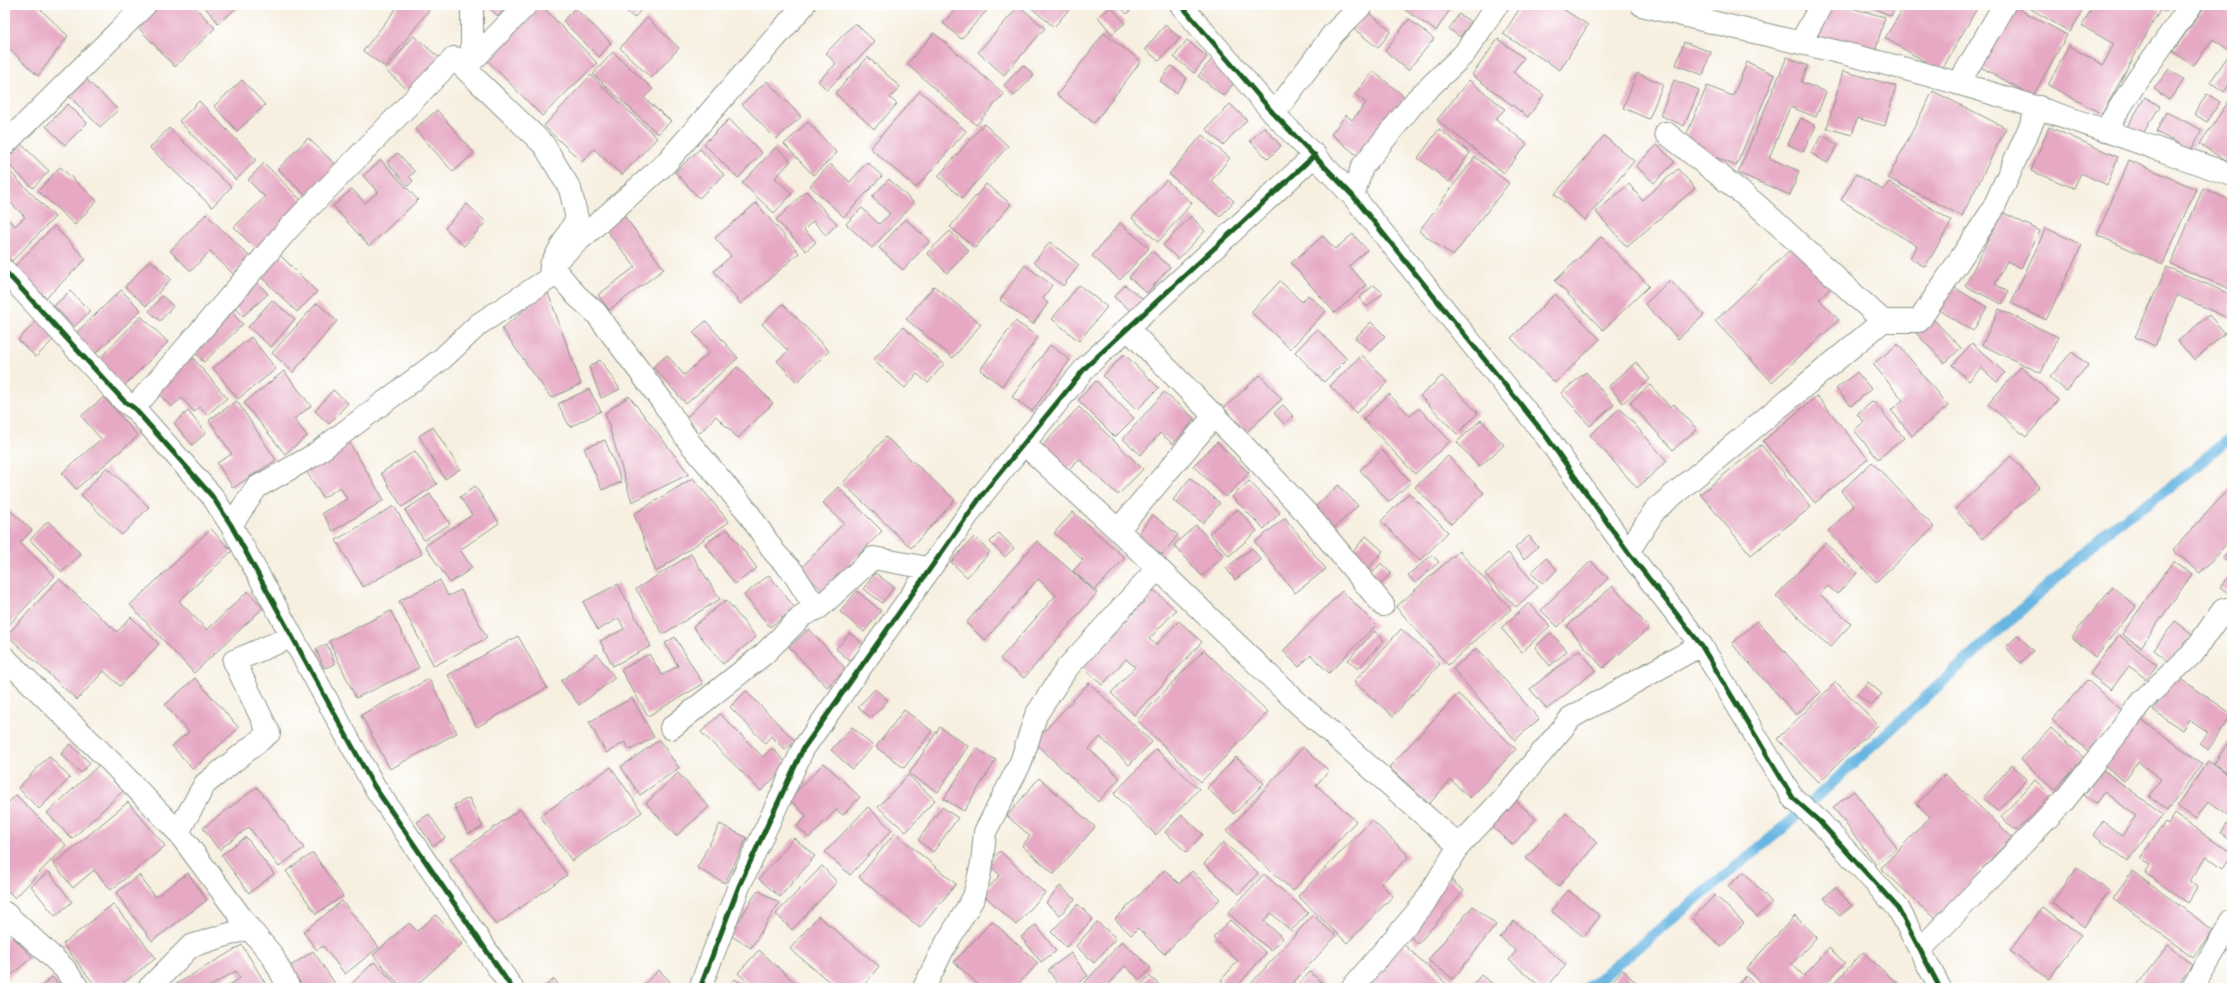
<svg xmlns="http://www.w3.org/2000/svg" width="2237" height="993" font-family="'IM FELL Great Primer',serif">
	<style>
		.lines { fill: none; stroke-linecap: round; stroke-linejoin: round }
		.stream { stroke: #67b5e1; stroke-width: 11 }
		.building { fill: #e6a8c3 }
		.street-casing { stroke: #8b968a; stroke-width: 24 }
		.street { stroke: #fff; stroke-width: 22 }
		.cycleway-casing { stroke: #fff; stroke-width: 8 }
		.cycleway { stroke: #1b5e20; stroke-width: 5 }
	</style>
	<rect width="100%" height="100%" fill="#fff"/>
	<filter id="ink" filterUnits="userSpaceOnUse"><feTurbulence type="fractalNoise" baseFrequency=".025" numOctaves="2"/><feDisplacementMap in="SourceGraphic" scale="8" xChannelSelector="R" yChannelSelector="G"/><feConvolveMatrix kernelMatrix="1 2 1 2 8 2 1 2 1" color-interpolation-filters="sRGB"/></filter>
	<filter id="wash" filterUnits="userSpaceOnUse"><feTurbulence type="fractalNoise" baseFrequency=".012" numOctaves="4" result="noise"/><feDisplacementMap in="SourceGraphic" scale="16" xChannelSelector="R" yChannelSelector="G"/><feGaussianBlur stdDeviation="0.9" result="paint"/><feColorMatrix in="noise" values="0 0 0 0 0 0 0 0 0 0 0 0 0 0 0 0 0 1.4 0 .05"/><feComposite in="paint" operator="in"/></filter>
	<g filter="url(#wash)">
		<rect width="100%" height="100%" fill="#f7f0e1"/>
		<g class="lines">
			<path class="stream" d="M1588,988L1782,829L2106,532L2176,483L2232,436"/>
		</g>
		<g id="blocks">
			<path class="building" d="M5,5H36L68,36L38,76L5,45Z
				M156,5H193L215,28L175,67L135,24Z
				M203,5H241L218,23Z
				M399,5H422L429,10L385,67L363,51Z
				M486,5H508L498,16Z
				M530,5H541L597,63L542,116L480,53Z
				M620,5H645L634,18Z
				M960,5H992L961,39L943,23Z
				M1028,5H1073L1054,27Z
				M1118,5H1135L1127,14Z
				M1408,5H1453L1436,31L1405,10Z
				M1522,5H1557L1588,25L1560,70L1503,34Z
				M1825,5H1840L1885,17L1875,52L1817,36Z
				M1867,5H1896L1891,16Z
				M1905,5H1979L1941,71L1885,38Z
				M2024,5H2086L2070,32Z
				M2093,5H2150L2160,10L2102,114L2048,85L2069,46L2103,65L2114,44L2082,26Z
				M2156,5H2171L2166,12Z
				M2206,5H2224L2232,11V81L2224,92L2210,82L2231,52L2213,39L2193,66L2173,51Z
				M1019,6L1045,28L1004,75L978,52Z
				M2013,6L2067,35L2033,96L1979,66Z
				M1111,7L1125,23L1112,34L1098,17Z
				M575,8L611,43L599,57L563,21Z
				M1368,12L1391,31L1378,48L1354,29Z
				M1459,14L1471,22L1460,37L1449,29Z
				M647,18L679,48L651,78L620,48Z
				M1409,19L1434,39L1408,70L1385,51Z
				M855,23L875,42L827,90L818,81L836,64L826,53Z
				M1165,25L1180,38L1159,61L1145,49Z
				M934,33L1004,94L976,125L907,64Z
				M1104,33L1141,61L1094,123L1057,95Z
				M414,36L449,66L420,100L385,70Z
				M1498,39L1524,58L1513,72L1544,95L1528,117L1472,75Z
				M1187,40L1207,57L1194,73L1174,57Z
				M1684,42L1711,52L1703,75L1676,65Z
				M613,52L653,89L644,98L671,121L658,134L593,74Z
				M868,57L900,87L890,98L897,104L874,129L835,93Z
				M1787,57L1808,66L1801,82L1826,92L1816,117L1790,107L1769,158L1799,171L1790,195L1738,173Z
				M1212,59L1237,79L1224,96L1198,76Z
				M1747,62L1775,75L1736,166L1683,143L1707,86L1733,96Z
				M1023,65L1034,75L1014,96L1004,85Z
				M1171,66L1187,78L1176,93L1160,81Z
				M2169,69L2184,80L2169,100L2154,89Z
				M1373,71L1406,98L1359,157L1331,134L1346,115L1352,120L1366,103L1355,94Z
				M1843,71L1896,86L1885,126L1857,118L1852,135L1827,128Z
				M1637,73L1663,84L1649,119L1623,108Z
				M591,75L657,138L622,175L594,149L582,162L544,126Z
				M83,76L118,110L100,127L66,93Z
				M242,80L265,105L237,131L214,106Z
				M1469,80L1505,109L1496,119L1527,144L1504,173L1437,120Z
				M1674,80L1699,90L1684,126L1660,115Z
				M767,81L801,117L776,139L742,104Z
				M920,91L966,131L916,188L870,148Z
				M1933,91L2006,128L1962,216L1888,178Z
				M2207,94L2220,102L2207,122L2194,114Z
				M2232,96V156L2231,155L2226,161L2200,144Z
				M2145,97L2160,106L2142,135L2127,127Z
				M199,101L256,160L236,180L179,121Z
				M68,104L87,123L65,145L46,126Z
				M1230,104L1247,120L1223,145L1206,129Z
				M437,110L474,153L453,172L415,129Z
				M2166,112L2202,130L2191,150L2156,132Z
				M1801,118L1816,126L1803,152L1788,144Z
				M729,119L762,153L738,178L704,144Z
				M808,122L837,153L813,175L784,144Z
				M984,124L1008,146L962,198L938,176Z
				M1264,127L1281,146L1268,159L1250,141Z
				M2049,127L2118,157L2107,185L2081,173L2074,188L2031,171Z
				M169,128L231,187L212,207L150,148Z
				M1439,129L1470,153L1449,182L1418,158Z
				M1202,135L1230,158L1211,181L1234,201L1220,217L1169,174Z
				M1822,135L1838,145L1827,163L1811,153Z
				M1604,136L1634,161L1585,220L1555,194Z
				M15,138L49,171L33,188L5,161V150Z
				M308,138L337,166L306,196L278,169Z
				M1657,145L1675,162L1654,183L1636,166Z
				M776,147L791,161L775,178L792,194L774,213L742,183Z
				M700,149L724,175L699,198L675,172Z
				M398,153L415,172L409,176L413,181L408,186L387,162Z
				M1475,157L1509,183L1453,256L1419,231Z
				M381,160L418,200L369,246L333,206L352,189L365,203L378,192L363,176Z
				M2129,160L2196,189L2163,264L2097,235Z
				M867,162L882,176L844,217L810,186L830,164L850,182Z
				M264,163L306,205L259,252L234,227L265,197L248,180Z
				M5,167L55,217L12,261L5,254V216L15,226L25,217L5,197Z
				M60,167L97,201L75,225L38,191Z
				M1678,169L1695,188L1627,247L1596,212L1629,184L1642,200Z
				M1856,174L1883,190L1889,182L1952,221L1925,267L1910,258L1917,246L1841,200Z
				M889,179L914,203L872,248L846,224L862,208L879,224L890,214L872,197Z
				M1166,180L1192,203L1158,242L1132,218Z
				M986,184L1011,204L975,248L950,227Z
				M2203,188L2232,201V290L2171,264Z
				M806,191L837,224L826,235L813,221L804,230L816,242L806,251L776,220Z
				M756,203L799,253L741,304L714,271L731,256L715,238Z
				M467,204L486,222L464,246L445,228Z
				M2002,212L2040,231L2021,268L2007,261L1995,284L2008,292L2002,304L1965,286Z
				M622,213L664,269L609,310L598,295L635,267L604,227Z
				M206,214L250,257L233,274L210,251L191,271L170,251Z
				M1191,216L1205,231L1178,259L1163,245Z
				M905,219L930,241L903,270L879,248Z
				M1120,223L1149,248L1120,280L1092,256Z
				M54,226L86,259L46,298L14,267Z
				M2046,228L2082,245L2046,320L2011,303Z
				M950,231L969,251L947,273L927,253Z
				M1353,234L1367,250L1349,266L1366,285L1335,313L1291,263L1323,236L1335,249Z
				M1601,237L1649,286L1603,330L1555,281Z
				M1050,242L1079,265L1063,286L1034,262Z
				M1793,247L1831,288L1819,299L1839,320L1772,382L1715,321Z
				M1152,251L1170,267L1147,293L1129,277Z
				M280,255L317,292L297,312L259,275Z
				M150,260L171,279L146,306L125,287Z
				M1025,265L1052,285L1043,299L1048,303L1033,324L1000,300Z
				M2167,267L2232,295L2230,319L2177,295L2155,346L2135,337Z
				M1670,280L1704,315L1678,339L1645,304Z
				M256,281L268,294L243,316L231,303Z
				M1280,281L1302,302L1308,295L1326,311L1290,349L1251,312Z
				M1079,285L1107,307L1079,341L1052,319Z
				M1125,285L1143,299L1132,312L1114,297Z
				M1374,285L1383,293L1367,307L1359,298Z
				M1950,285L1987,307L1973,331L1936,308Z
				M934,286L981,324L953,358L906,319Z
				M121,290L141,310L95,354L75,334Z
				M547,290L581,384L551,398L502,329Z
				M70,291L90,311L74,327L54,306Z
				M1555,294L1600,339L1555,383L1511,338Z
				M162,296L173,306L160,321L149,311Z
				M272,300L295,319L271,347L248,327Z
				M317,303L337,321L293,372L272,353Z
				M783,304L829,351L797,382L777,361L788,351L762,324Z
				M228,309L243,324L204,362L190,347Z
				M1999,309L2058,337L2041,373L1982,345Z
				M2209,315L2225,333L2194,360L2178,341Z
				M141,316L168,342L124,386L98,360Z
				M1931,317L1961,348L1945,363L1915,332Z
				M39,318L57,336L36,357L18,340Z
				M706,321L738,358L686,404L653,367L667,355L684,375L710,352L693,332Z
				M1015,321L1038,337L1002,386L980,370Z
				M1371,322L1385,336L1370,351L1355,338Z
				M903,327L944,364L928,383L917,374L905,388L873,360Z
				M1317,329L1347,359L1324,382L1295,352Z
				M251,337L276,369L238,399L213,368Z
				M1972,343L2005,373L1997,382L1981,368L1969,381L1952,365Z
				M1898,344L1948,406L1912,436L1891,410L1903,400L1873,364Z
				M1050,345L1070,360L1032,411L1012,397Z
				M187,351L227,398L207,415L199,407L194,412L182,398L171,407L150,384Z
				M2072,352L2088,365L2066,391L2050,377Z
				M1124,354L1159,388L1137,410L1103,376Z
				M1362,355L1388,382L1356,413L1330,386Z
				M600,360L620,389L601,398L589,367Z
				M1636,362L1650,379L1623,403L1609,386Z
				M737,367L773,403L738,438L716,416L700,433L686,418Z
				M2021,367L2058,400L2026,437L1988,404Z
				M284,371L311,406L294,419L307,436L285,454L244,403Z
				M1586,372L1614,405L1590,426L1561,393Z
				M1857,372L1871,389L1851,406L1836,389Z
				M1260,375L1282,399L1247,432L1224,408Z
				M1442,376L1478,413L1457,434L1420,396Z
				M1096,381L1134,418L1115,437L1078,400Z
				M1650,385L1670,407L1674,404L1697,429L1673,450L1630,403Z
				M589,389L601,411L570,427L558,404Z
				M333,390L348,403L329,424L315,411Z
				M1164,392L1195,419L1173,444L1160,433L1141,455L1123,439Z
				M1389,394L1410,416L1419,408L1450,441L1415,474L1363,419Z
				M629,396L689,474L632,502L605,413Z
				M1817,396L1868,459L1815,503L1763,441Z
				M104,397L138,436L76,489L62,473L101,439L81,416Z
				M237,401L276,460L233,488L217,463L232,454L209,420Z
				M1873,401L1904,438L1878,459L1854,430L1864,422L1857,414Z
				M1283,405L1293,416L1284,424L1274,413Z
				M1079,407L1143,469L1118,495L1079,459L1066,472L1040,448Z
				M1620,408L1667,461L1637,488L1590,435Z
				M188,411L206,433L192,445L174,423Z
				M1481,420L1504,445L1479,467L1457,442Z
				M433,427L460,469L445,479L419,436Z
				M886,437L955,500L911,548L843,483Z
				M605,440L622,482L602,490L584,448Z
				M349,442L384,500L333,531L322,513L347,499L340,487L323,498L305,469Z
				M1217,442L1249,473L1226,497L1193,466Z
				M1761,445L1811,507L1751,555L1700,494Z
				M1382,450L1411,482L1389,502L1360,470Z
				M415,451L437,484L402,507L381,473Z
				M1448,456L1484,493L1451,524L1415,487Z
				M2011,456L2039,487L1982,539L1955,509Z
				M1872,462L1934,527L1876,582L1828,531L1854,506L1841,491Z
				M107,467L149,507L122,535L81,495Z
				M693,478L729,522L656,572L634,514Z
				M1190,478L1220,503L1203,523L1173,500Z
				M1249,481L1280,513L1264,529L1232,497Z
				M1338,485L1358,506L1332,530L1312,510Z
				M2232,485V538L2200,573L2173,550Z
				M475,486L499,523L460,550L472,568L450,583L425,546L472,515L460,497Z
				M838,487L882,531L823,591L800,569L844,523L823,503Z
				M1409,493L1448,532L1420,561L1381,521Z
				M430,494L450,524L424,540L405,510Z
				M5,506L32,530L20,543L55,576L5,629Z
				M394,506L422,554L363,587L336,540Z
				M1238,509L1257,531L1229,556L1209,533Z
				M1073,512L1125,558L1095,590L1073,571L1083,560L1054,533Z
				M1153,515L1178,535L1162,555L1137,535Z
				M1285,518L1326,569L1295,593L1255,542Z
				M48,521L81,554L62,572L30,540Z
				M1196,525L1224,556L1202,576L1174,545Z
				M211,529L232,551L179,601L207,630L248,591L263,608L194,673L130,605Z
				M727,529L757,568L735,584L705,544Z
				M999,533L1014,548L1005,557L990,542Z
				M1366,536L1383,551L1367,570L1350,555Z
				M1529,536L1538,547L1524,559L1515,548Z
				M974,537L990,552L967,577L951,562Z
				M1037,541L1097,593L1024,678L1000,659L1056,595L1038,579L985,640L966,623Z
				M1825,543L1857,573L1837,594L1828,586L1820,594L1851,624L1830,647L1776,596Z
				M2232,547V565L2222,558Z
				M1252,548L1261,560L1235,580L1226,568Z
				M1459,551L1511,609L1448,665L1396,607Z
				M1508,553L1538,587L1516,607L1485,574Z
				M691,554L720,599L663,634L636,589Z
				M1432,555L1439,562L1415,583L1408,575Z
				M1546,558L1557,570L1543,584L1531,573Z
				M1591,561L1608,578L1558,627L1541,610Z
				M2173,561L2192,574L2141,647L2122,634Z
				M1381,563L1391,573L1379,586L1369,577Z
				M2232,572V596L2220,587Z
				M875,573L894,587L882,603L864,589Z
				M769,575L795,608L770,627L744,595Z
				M59,579L117,632L131,617L159,644L120,686L104,671L77,700L7,635Z
				M440,580L448,596L461,590L487,638L434,666L399,601Z
				M618,584L651,646L613,666L600,641L624,629L619,618L598,630L583,602Z
				M1613,586L1649,628L1603,668L1567,626Z
				M2113,587L2136,607L2095,657L2072,637Z
				M1154,590L1176,610L1149,639L1156,645L1179,621L1202,642L1134,715L1111,693L1135,667L1126,659L1102,685L1083,667Z
				M857,591L881,611L864,632L840,612Z
				M1342,591L1376,625L1329,673L1311,655L1299,667L1283,651Z
				M726,600L756,637L723,664L693,627Z
				M1529,603L1550,626L1522,652L1501,628Z
				M391,611L419,668L356,698L329,641Z
				M1757,621L1821,692L1796,715L1732,644Z
				M2175,621L2192,634L2171,663L2154,650Z
				M809,629L846,669L827,687L789,647Z
				M1401,629L1440,664L1393,716L1354,682Z
				M1374,631L1384,640L1358,669L1348,660Z
				M850,633L864,645L850,661L836,649Z
				M1551,633L1567,651L1550,666L1535,647Z
				M2018,635L2033,651L2020,663L2006,647Z
				M2119,635L2157,665L2146,679L2129,666L2111,690L2090,674Z
				M518,636L547,688L477,727L448,675Z
				M675,637L703,684L648,716L621,670L649,654L662,675L678,666L665,643Z
				M327,644L335,664L324,668L316,649Z
				M1477,648L1539,719L1515,740L1453,669Z
				M1204,650L1268,712L1201,782L1137,720Z
				M1579,650L1596,670L1547,709L1530,689Z
				M597,654L615,678L579,705L561,681Z
				M2177,676L2232,714L2208,750L2199,744L2208,732L2189,719L2182,730L2153,710Z
				M195,678L239,728L193,769L172,746L189,732L165,705Z
				M429,679L457,733L390,769L361,715Z
				M2087,680L2123,711L2088,751L2052,720Z
				M1836,682L1878,725L1819,782L1777,739Z
				M1868,682L1882,694L1871,706L1857,694Z
				M1089,683L1152,742L1129,765L1100,737L1089,749L1120,778L1098,802L1034,742Z
				M875,689L888,700L871,718L858,707Z
				M746,691L795,741L785,750L771,736L765,743L730,707Z
				M1458,694L1516,749L1470,798L1451,780L1429,804L1389,767Z
				M632,698L654,737L630,750L625,742L606,753L589,722Z
				M904,710L932,731L904,768L876,747Z
				M720,714L763,757L772,748L788,765L761,791L701,732Z
				M2139,718L2202,763L2168,810L2149,796L2161,779L2138,762L2124,781L2105,767Z
				M852,727L873,746L852,769L831,750Z
				M940,727L968,746L938,792L909,774Z
				M2051,728L2084,758L2054,790L2021,759Z
				M2232,736V776L2214,764Z
				M659,740L679,768L640,795L621,767Z
				M70,744L90,763L81,773L61,754Z
				M1303,747L1329,771L1316,785L1356,821L1293,891L1227,831Z
				M976,748L996,760L964,811L944,799Z
				M1156,749L1199,789L1156,835L1114,794Z
				M49,756L70,778L39,809L18,788Z
				M1236,757L1264,783L1234,814L1207,788Z
				M2208,761L2232,777V841L2221,833L2232,817L2208,801L2196,819L2177,806Z
				M824,763L860,797L843,815L836,810L809,838L797,826L807,816L789,799Z
				M99,765L123,791L72,839L47,813Z
				M2012,765L2027,779L1997,811L1983,798Z
				M611,767L642,812L572,861L540,816Z
				M2103,770L2163,814L2128,861L2093,835L2103,821L2122,836L2136,816L2104,792L2096,803L2084,795Z
				M678,773L709,807L676,836L646,803Z
				M1945,774L2012,837L1935,919L1881,868L1930,817L1917,804Z
				M908,775L935,800L906,832L878,807Z
				M1039,778L1095,827L1054,874L1022,846L1030,836L1007,816Z
				M2035,780L2051,795L2016,831L2001,817Z
				M257,787L304,848L279,867L249,827L219,850L203,828Z
				M1854,791L1897,848L1876,864L1833,807Z
				M16,795L66,845L15,898L5,888V806Z
				M469,798L483,827L468,834L454,805Z
				M1514,799L1536,819L1513,845L1490,825Z
				M128,802L165,846L111,890L94,870L73,888L54,864Z
				M868,807L892,830L850,875L825,852Z
				M942,807L958,818L933,852L918,840Z
				M520,809L567,875L496,925L450,859Z
				M1566,813L1597,843L1558,887L1526,858Z
				M429,814L445,838L433,846L417,822Z
				M2175,814L2232,854L2223,868L2207,856L2190,881L2198,887L2188,903L2145,873L2150,865L2140,858L2165,822L2168,825Z
				M1182,815L1203,834L1186,852L1165,832Z
				M1372,820L1409,856L1381,884L1393,896L1347,943L1298,896Z
				M720,824L747,838L725,883L697,868Z
				M895,833L956,884L920,928L859,877Z
				M246,837L274,874L249,893L221,855Z
				M794,838L815,856L780,897L759,879Z
				M1223,842L1258,873L1239,894L1204,864Z
				M1000,851L1045,893L1016,925L983,894L1000,875L988,864Z
				M313,853L343,896L316,914L286,871Z
				M822,866L837,882L792,930L776,914Z
				M2077,868L2109,891L2084,927L2052,903Z
				M1165,870L1179,884L1192,871L1220,899L1164,954L1138,928L1131,935L1115,919Z
				M2132,871L2213,930L2193,957L2113,898Z
				M49,872L72,902L55,916L31,886Z
				M1744,872L1772,903L1757,917L1728,886Z
				M188,873L207,900L152,941L116,893L139,875L155,897Z
				M1264,874L1308,913L1291,931L1271,913L1264,921L1283,938L1271,951L1228,913Z
				M1449,878L1464,891L1418,944L1404,931Z
				M1060,886L1075,899L1060,915L1046,903Z
				M1835,887L1852,906L1840,916L1824,898Z
				M758,890L779,903L751,948L730,935Z
				M1568,890L1600,916L1584,937L1551,911Z
				M1715,895L1744,923L1721,947L1692,919Z
				M342,901L379,947L345,974L323,946L317,950L303,932Z
				M113,904L156,958L117,988H97L63,944Z
				M1078,904L1093,919L1066,947L1051,932Z
				M1473,906L1496,925L1453,979L1428,960Z
				M2042,907L2081,935L2049,979L2010,951Z
				M436,915L462,944L413,988H402L373,955L409,923L417,931Z
				M1313,915L1336,936L1288,988H1247Z
				M818,916L879,966L862,988H837L790,949Z
				M1795,916L1817,937L1792,964L1804,976L1829,948L1845,963L1822,988H1767L1746,968Z
				M1230,920L1266,953L1236,988H1229L1221,980L1238,961L1213,938Z
				M992,921L1038,963L1015,988H982L954,962Z
				M1514,921L1566,965L1546,988H1542L1509,960L1516,951L1500,937Z
				M1097,922L1116,938L1094,963L1076,946Z
				M1036,925L1056,951L1041,962L1021,937Z
				M11,935L32,957L5,981V940Z
				M1122,941L1151,968L1140,980L1125,966L1106,988H1080Z
				M1401,942L1451,988H1360Z
				M242,945L268,988H225L240,978L236,971L207,988H174L173,986Z
				M2168,945L2192,964L2175,988H2135Z
				M759,950L801,988H754L738,973Z
				M313,951L338,988H304L289,967Z
				M1863,952L1902,988H1830Z
				M1071,953L1088,976L1071,988H1061L1048,970Z
				M374,962L400,988H347Z
				M659,970L675,987L640,988Z
				M1623,970L1641,988H1605Z
				M1310,972L1323,983L1319,988H1295Z
				M1481,975L1494,985L1492,988H1470Z
				M1149,976L1163,988H1138Z
				M1746,976L1758,988H1735Z
				M52,977L62,988H39Z
				M554,979L561,988H543Z
				M735,979L745,988H727Z"/>
		</g>
	</g>
	<g filter="url(#ink)">
		<use href="#blocks" fill-opacity="0" stroke="#8b968a" stroke-width="1"/>
		<g class="lines">
			<defs>
				<path id="street" d="M1181,5L1274,114L1353,196L1546,436L1628,552L1701,645L1793,798L1820,822L1898,908L1940,988
					M1642,5C1748,32 1855,53 1960,84C2052,110 2142,144 2232,175
					M1801,42L1821,5
					M454,58L544,145L570,189L577,218L551,265L576,295L596,313L662,401L689,442L747,511L775,553L792,571L808,596L820,607L873,558L928,568L939,557
					M472,61V5
					M1959,83L2004,5
					M1274,114L1333,34L1362,5
					M2105,131L2136,82L2191,5
					M1666,133L1757,205L1883,321
					M5,144L145,5
					M1353,196L1362,167L1417,99L1464,54L1497,5
					M5,271L124,401L134,408L212,496L231,525L374,786L512,988
					M1128,329L1243,445L1309,516L1383,605
					M134,408L289,228L454,58L472,61L526,5
					M1023,443L1118,530L1301,706L1459,846
					M231,525L257,487L314,455L443,358L479,324L550,278L551,265L665,164L804,5
					M1118,530L1215,415
					M1628,552L1655,510L1883,321H1919L1992,211L2039,107
					M5,658L111,762L178,832L249,928L272,955L289,988
					M671,728L764,654L803,615L820,607
					M178,832L205,784L269,733L234,661L291,637
					M5,913L64,968L78,988
					M1920,950L2063,802L2146,697L2192,654L2223,610L2232,608
					M149,988L191,946L249,928
					M700,988L739,886L803,749L982,495L1086,367L1315,155
					M924,988L943,949L974,897L982,863L985,832L1021,762L1036,715L1067,668L1157,569
					M1352,988L1423,905L1459,846L1501,801L1572,717L1701,645
					M2192,988L2232,921"/>
			</defs>
			<use href="#street" class="street-casing"/>
			<use href="#street" class="street"/>
			<defs>
				<path id="cycleway" d="M1181,5L1274,114L1353,196L1546,436L1628,552L1701,645L1793,798L1820,822L1898,908L1940,988
					M5,271L124,401L134,408L212,496L231,525L374,786L512,988
					M700,988L739,886L803,749L982,495L1086,367L1315,155"/>
			</defs>
			<use href="#cycleway" class="cycleway-casing"/>
			<use href="#cycleway" class="cycleway"/>
		</g>
	</g>
	<rect width="2237" height="993" fill="none" stroke="#fff" stroke-width="20"/>
</svg>
